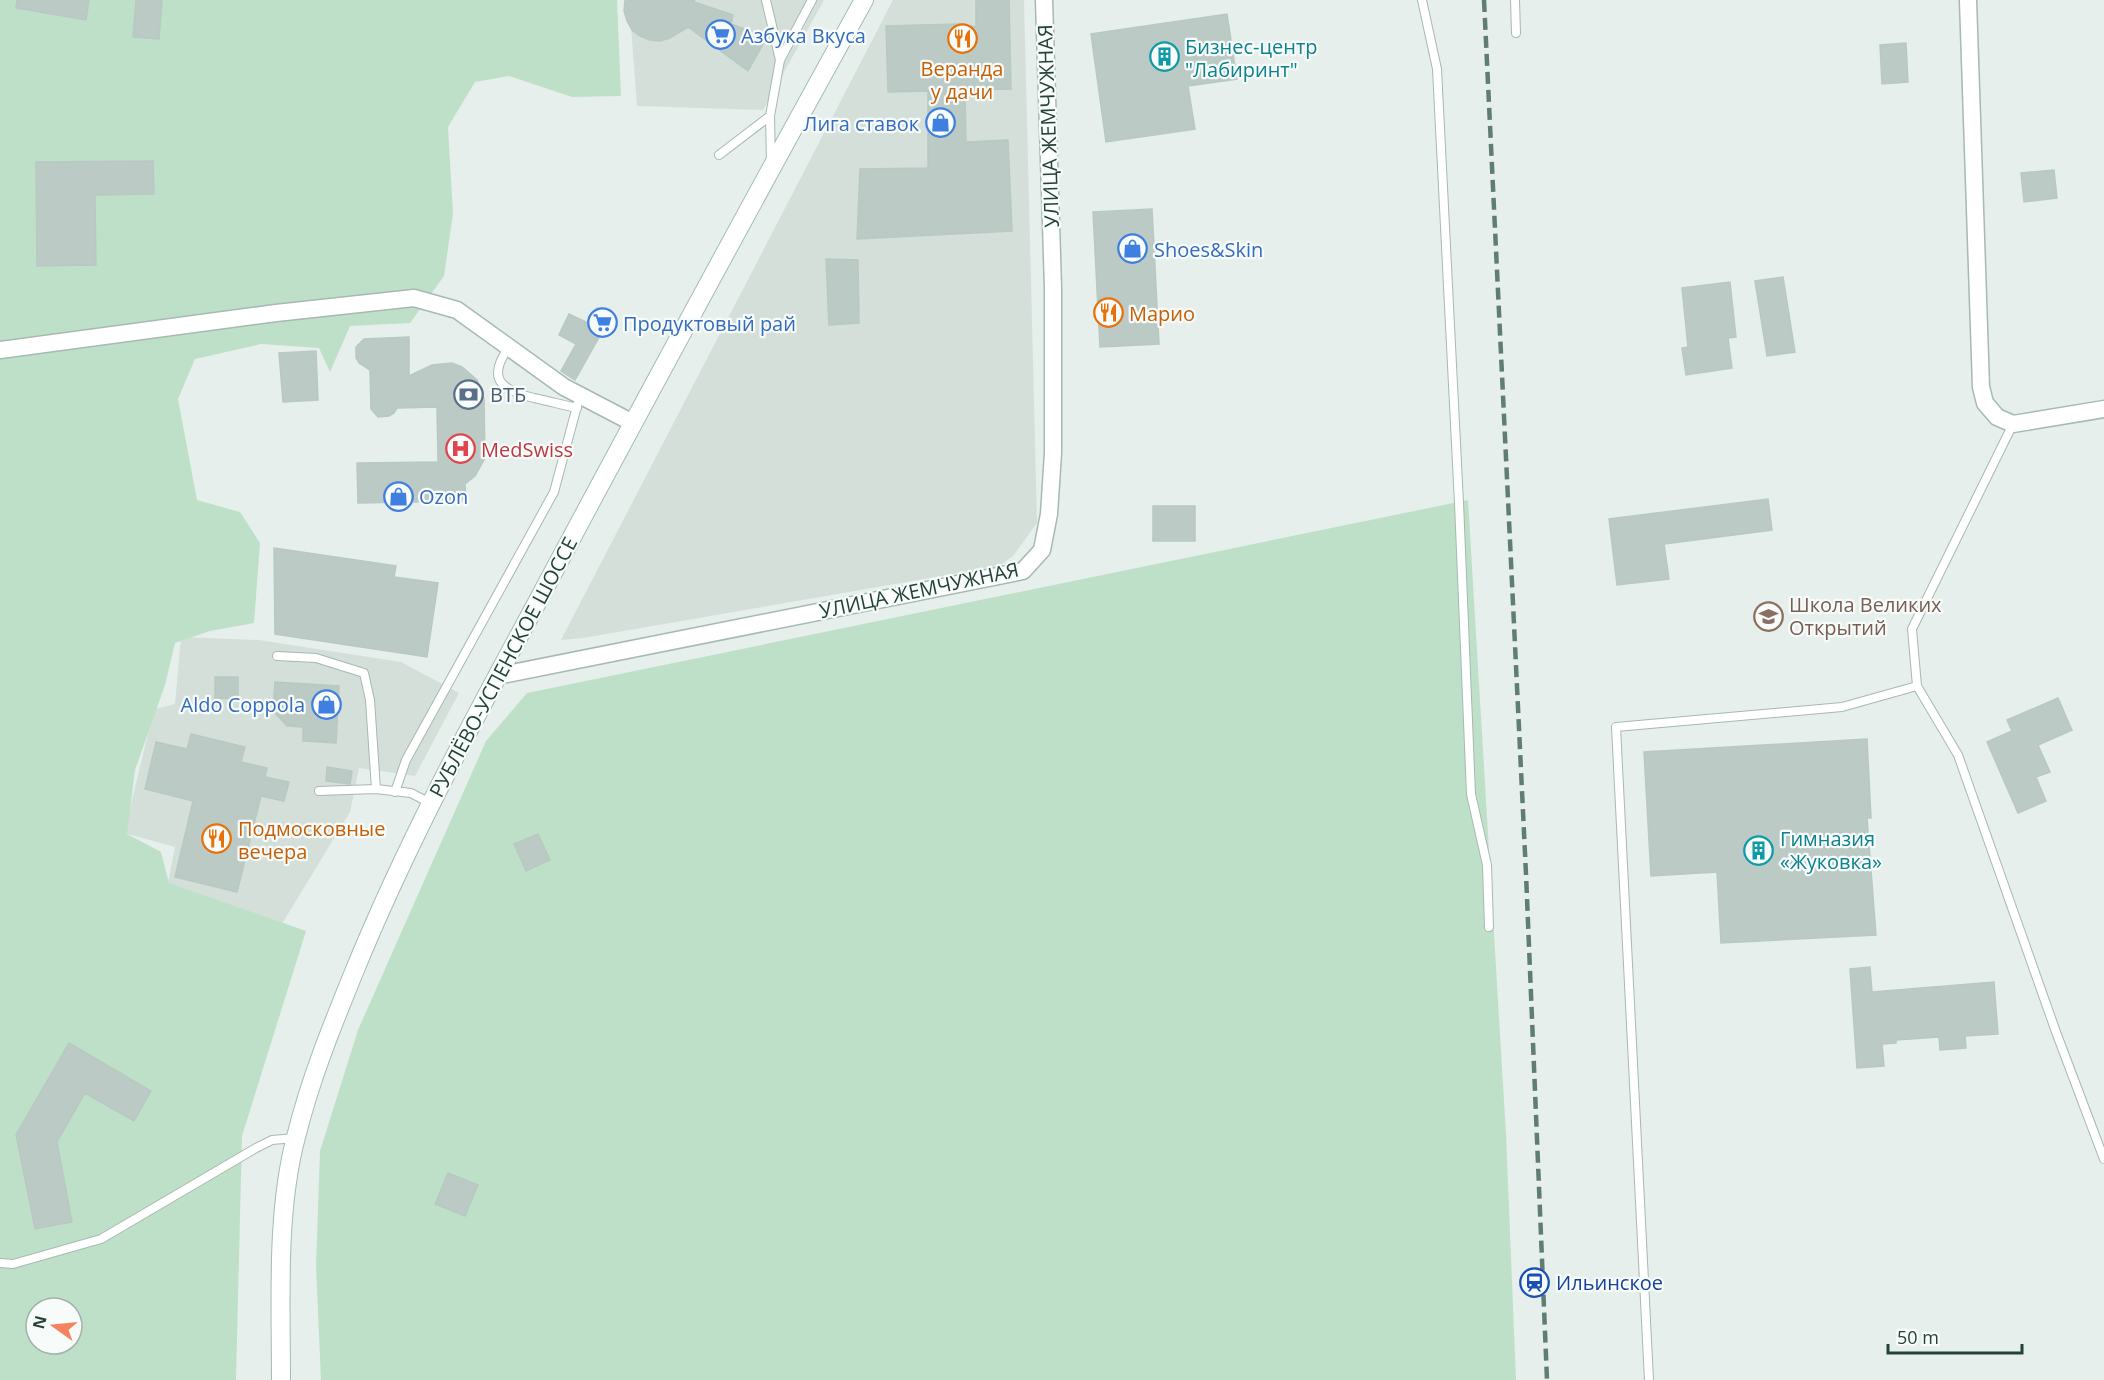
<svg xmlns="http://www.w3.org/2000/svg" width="2104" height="1380" font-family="'Open Sans',sans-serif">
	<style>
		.built { fill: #d4dfda }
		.green { fill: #bfe0c8; fill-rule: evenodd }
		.building { fill: #bbcac4; stroke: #b8c9c2; stroke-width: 1.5 }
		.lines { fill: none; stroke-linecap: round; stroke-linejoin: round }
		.lane-casing { stroke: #a8b8b2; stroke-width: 10 }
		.street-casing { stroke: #a8b8b2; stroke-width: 19 }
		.secondary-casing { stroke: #a4bbb3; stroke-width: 20 }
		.lane { stroke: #fff; stroke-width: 8 }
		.street { stroke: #fff; stroke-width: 16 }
		.secondary { stroke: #fff; stroke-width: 18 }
		.rail { stroke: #5f7d75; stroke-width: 4.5; stroke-dasharray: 12 6; stroke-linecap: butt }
		.labels { text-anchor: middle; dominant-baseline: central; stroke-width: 4.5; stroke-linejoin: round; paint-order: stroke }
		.shop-label { font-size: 20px; fill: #366cbe; stroke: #f7fbf9; text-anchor: start }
		.culture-label { font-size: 20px; fill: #0d838f; stroke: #f7fbf9; text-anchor: start }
		.food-label { font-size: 20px; fill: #c56008; stroke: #f7fbf9; text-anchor: start }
		.street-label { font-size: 20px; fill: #24423a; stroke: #f7fbf9 }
		.service-label { font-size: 20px; fill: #4e5e75; stroke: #f7fbf9; text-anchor: start }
		.health-label { font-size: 20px; fill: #be3a42; stroke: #f7fbf9; text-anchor: start }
		.education-label { font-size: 20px; fill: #785e54; stroke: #f7fbf9; text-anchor: start }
		.transit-label { font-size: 20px; fill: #164399; stroke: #f7fbf9; text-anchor: start }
	</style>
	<rect width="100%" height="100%" fill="#e6efeb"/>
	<path class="built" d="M629,0H824L763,110L637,106Z
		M893,0H1024L1037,523L1013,556L999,566L583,638L561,640Z
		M181,637L259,640L401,662L459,693L415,776L359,768L350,812L277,932L166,893L175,847L124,833L154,709L175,704Z"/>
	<path class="green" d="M0,0H617L621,96L572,97L509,76L475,82L448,127L453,214L444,276L410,323L350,326L330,372L319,348L261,344L195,359L178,399L197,500L240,512L260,543L254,623L210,631L175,643L165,685L135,770L127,834L161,852L169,883L306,931L242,1136L236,1380H0ZM36,1308H72V1344H36Z
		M1468,500L1506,1134L1516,1380H321L316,1266L320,1151L358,1030L486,741L527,693Z"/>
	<path class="building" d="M17,0H89L86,20L16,8Z
		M136,0H162L159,39L133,37Z
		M625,0H695L694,2L733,15L731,24L767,37L748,71L688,27L670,38L660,41L650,40L640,36L632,30L627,21L624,11Z
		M976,0H1009L1011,89L965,90L966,142L1008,140L1012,231L857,239L860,169L928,168V91L888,92L886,26L959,24L976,27Z
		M1227,14L1237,79L1188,86L1195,129L1106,142L1091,34Z
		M1906,43L1908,82L1882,84L1880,45Z
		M153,161L154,194L95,195L96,265L37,266L36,162Z
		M2054,170L2057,198L2024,202L2021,173Z
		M1152,209L1159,344L1100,347L1093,212Z
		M826,259L858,260L859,323L829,325Z
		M1783,277L1795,352L1767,356L1755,281Z
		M1730,282L1736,337L1728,338L1732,368L1686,375L1682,348L1688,347L1682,288Z
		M597,308L611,316L575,380L561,371L576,344L559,335L569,314L588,323Z
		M409,337V376L432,365L452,363L462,367L477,380L484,399L485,458L475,476L465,484L466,501L358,503L357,463L438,462L437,407L397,408L394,413L389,416L378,417L371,409L370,370L359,363L356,358V347L364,339Z
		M316,351L318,400L283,402L279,353Z
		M1768,499L1772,530L1664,544L1669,579L1617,585L1609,519Z
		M1153,506H1195V541H1153Z
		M274,548L396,566L394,577L438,583L427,657L275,634Z
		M215,677H238V699L215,698Z
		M275,682L339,686L336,743L303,741V727L287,726L273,711Z
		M2058,698L2072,730L2038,745L2050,772L2036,777L2046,801L2018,813L1987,742L2012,731L2007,720Z
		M191,734L245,747L241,762L267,768L265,777L289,782L284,801L261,796L237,892L175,877L193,801L145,789L156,742L187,749Z
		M1867,739L1871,818H1867L1876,935L1721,943L1717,872L1651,876L1644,752Z
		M327,767L352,771L350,784L326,781Z
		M538,834L550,860L526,871L514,844Z
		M1870,967L1872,992L1994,982L1998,1034L1965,1036L1966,1048L1940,1050L1939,1037L1896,1040V1043L1882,1044L1884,1066L1857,1068L1850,969Z
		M69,1043L151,1091L134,1121L85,1093L57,1142L72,1222L35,1229L16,1135Z
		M448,1173L478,1185L465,1216L435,1204Z"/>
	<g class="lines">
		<defs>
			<path id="lane" d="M766,0L780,60
				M1422,0L1437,69L1459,503L1471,794L1487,865L1489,927
				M1515,0L1516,33
				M719,155L770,116
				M771,162L770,116L780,60L812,0
				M509,347C486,379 501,390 534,398C548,401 563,405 577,408
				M2013,424L1912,629L1917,686L1958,755L2056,1032L2104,1159
				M277,656L316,658L364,673L370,700L376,789L411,793L430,803
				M319,791L376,789
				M395,792L406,760L554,492L580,395
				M0,1263L13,1264L101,1239L256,1148L272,1140L295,1138
				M1649,1380L1616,727L1842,707L1917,686"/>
			<path id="street" d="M1968,0L1981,387L1985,403L1997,417L2013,424L2104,409
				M0,350L276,313L414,298L457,310L564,387L633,423
				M497,676L1023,571L1042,550L1049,514L1053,453V288L1044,0"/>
			<path id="secondary" d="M281,1380C281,1302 276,1212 296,1137C310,1080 332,1026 354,972C405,847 469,728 533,610C642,406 752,202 864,0"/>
		</defs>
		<use href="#lane" class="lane-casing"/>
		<use href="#street" class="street-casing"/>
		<use href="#secondary" class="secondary-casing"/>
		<use href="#lane" class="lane"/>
		<use href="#street" class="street"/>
		<use href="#secondary" class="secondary"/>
		<path class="rail" d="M1484,0L1526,874L1547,1380"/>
	</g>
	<defs>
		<symbol id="supermarket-ring" viewBox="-11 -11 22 22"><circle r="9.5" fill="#f7fbf9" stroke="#3f7fe0" stroke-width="1.5"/><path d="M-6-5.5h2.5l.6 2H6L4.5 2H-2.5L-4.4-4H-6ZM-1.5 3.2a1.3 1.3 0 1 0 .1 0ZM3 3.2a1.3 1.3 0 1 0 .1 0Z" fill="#3f7fe0"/></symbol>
		<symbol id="restaurant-ring" viewBox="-11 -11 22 22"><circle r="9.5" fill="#f7fbf9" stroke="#e8710a" stroke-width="1.5"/><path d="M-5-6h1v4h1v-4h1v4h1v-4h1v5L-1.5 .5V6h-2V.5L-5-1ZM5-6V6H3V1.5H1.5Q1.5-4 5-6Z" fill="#e8710a"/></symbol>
		<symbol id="building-ring" viewBox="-11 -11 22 22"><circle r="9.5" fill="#f7fbf9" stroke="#0f9aa8" stroke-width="1.5"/><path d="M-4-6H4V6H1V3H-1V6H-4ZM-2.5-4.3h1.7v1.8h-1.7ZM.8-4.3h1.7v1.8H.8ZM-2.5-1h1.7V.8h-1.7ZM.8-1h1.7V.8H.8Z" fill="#0f9aa8"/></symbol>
		<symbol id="shop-ring" viewBox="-11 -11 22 22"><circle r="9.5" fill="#f7fbf9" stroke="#3f7fe0" stroke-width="1.5"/><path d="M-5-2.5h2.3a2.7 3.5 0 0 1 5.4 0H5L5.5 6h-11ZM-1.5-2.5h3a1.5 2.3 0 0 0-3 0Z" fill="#3f7fe0"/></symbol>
		<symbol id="bank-ring" viewBox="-11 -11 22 22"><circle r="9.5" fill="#f7fbf9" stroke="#5c6f8a" stroke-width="1.5"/><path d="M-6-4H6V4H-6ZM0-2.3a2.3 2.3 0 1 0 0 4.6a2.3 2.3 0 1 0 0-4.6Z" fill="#5c6f8a"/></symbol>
		<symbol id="hospital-ring" viewBox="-11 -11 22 22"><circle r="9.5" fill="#f7fbf9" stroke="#e0444e" stroke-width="1.5"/><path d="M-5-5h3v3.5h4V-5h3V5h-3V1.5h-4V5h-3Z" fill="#e0444e"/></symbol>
		<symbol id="school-ring" viewBox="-11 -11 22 22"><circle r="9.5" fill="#f7fbf9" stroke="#8d6e63" stroke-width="1.5"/><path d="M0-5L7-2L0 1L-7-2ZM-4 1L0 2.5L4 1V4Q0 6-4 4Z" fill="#8d6e63"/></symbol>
		<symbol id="station-ring" viewBox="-11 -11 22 22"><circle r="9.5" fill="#f7fbf9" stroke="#1a4fb4" stroke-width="1.5"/><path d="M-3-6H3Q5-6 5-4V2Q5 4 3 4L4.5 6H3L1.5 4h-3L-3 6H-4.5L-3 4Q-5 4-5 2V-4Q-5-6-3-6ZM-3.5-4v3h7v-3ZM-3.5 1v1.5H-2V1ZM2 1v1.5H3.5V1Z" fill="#1a4fb4"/></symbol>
	</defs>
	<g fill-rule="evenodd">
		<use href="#supermarket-ring" x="704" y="18" width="33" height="33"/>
		<use href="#restaurant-ring" x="946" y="22" width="33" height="33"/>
		<use href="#building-ring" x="1148" y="40" width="33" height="33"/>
		<use href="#shop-ring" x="924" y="106" width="33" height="33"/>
		<use href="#shop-ring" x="1116" y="232" width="33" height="33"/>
		<use href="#restaurant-ring" x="1092" y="296" width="33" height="33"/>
		<use href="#supermarket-ring" x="586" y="306" width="33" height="33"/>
		<use href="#bank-ring" x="452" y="378" width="33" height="33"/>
		<use href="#hospital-ring" x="444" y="432" width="33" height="33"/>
		<use href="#shop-ring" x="382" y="480" width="33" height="33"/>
		<use href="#school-ring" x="1752" y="600" width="33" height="33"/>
		<use href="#shop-ring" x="310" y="688" width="33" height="33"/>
		<use href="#restaurant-ring" x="200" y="822" width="33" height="33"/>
		<use href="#building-ring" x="1742" y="834" width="33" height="33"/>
		<use href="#station-ring" x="1518" y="1266" width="33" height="33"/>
	</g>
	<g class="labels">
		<g class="shop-label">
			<text x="741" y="35">Азбука Вкуса</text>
			<text x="919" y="123" text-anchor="end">Лига ставок</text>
			<text x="1154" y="249">Shoes&amp;Skin</text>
			<text x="623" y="323">Продуктовый рай</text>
			<text x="419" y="496">Ozon</text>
			<text x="305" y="704" text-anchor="end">Aldo Coppola</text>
		</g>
		<g class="culture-label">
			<text x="1185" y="46">Бизнес-центр<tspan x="1185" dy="23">"Лабиринт"</tspan></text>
			<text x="1780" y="838">Гимназия<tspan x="1780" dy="23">«Жуковка»</tspan></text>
		</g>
		<g class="food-label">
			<text x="962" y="68" text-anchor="middle">Веранда<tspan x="962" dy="23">у дачи</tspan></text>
			<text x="1129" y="313">Марио</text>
			<text x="238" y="828">Подмосковные<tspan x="238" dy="23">вечера</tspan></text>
		</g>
		<g class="street-label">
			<text transform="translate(1048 126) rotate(-92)">УЛИЦА ЖЕМЧУЖНАЯ</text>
			<text transform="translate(919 590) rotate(-12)">УЛИЦА ЖЕМЧУЖНАЯ</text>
			<text transform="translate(503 667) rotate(-62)">РУБЛЁВО-УСПЕНСКОЕ ШОССЕ</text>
		</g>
		<g class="service-label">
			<text x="490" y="394">ВТБ</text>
		</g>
		<g class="health-label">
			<text x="481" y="449">MedSwiss</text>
		</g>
		<g class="education-label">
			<text x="1789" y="604">Школа Великих<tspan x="1789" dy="23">Открытий</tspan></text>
		</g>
		<g class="transit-label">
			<text x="1556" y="1282">Ильинское</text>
		</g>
	</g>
	<g transform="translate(54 1326) rotate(285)"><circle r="28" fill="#f7fbf9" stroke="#a3b1ad" stroke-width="1.5"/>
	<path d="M0-4.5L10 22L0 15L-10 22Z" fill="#f4845f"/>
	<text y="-9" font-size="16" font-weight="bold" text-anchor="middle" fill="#24423a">N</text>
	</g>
	<path d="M1888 1344v9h134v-9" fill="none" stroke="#24423a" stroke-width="3"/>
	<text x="1897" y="1344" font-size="18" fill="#24423a" stroke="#f7fbf9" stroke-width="4.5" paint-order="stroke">50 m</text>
</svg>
